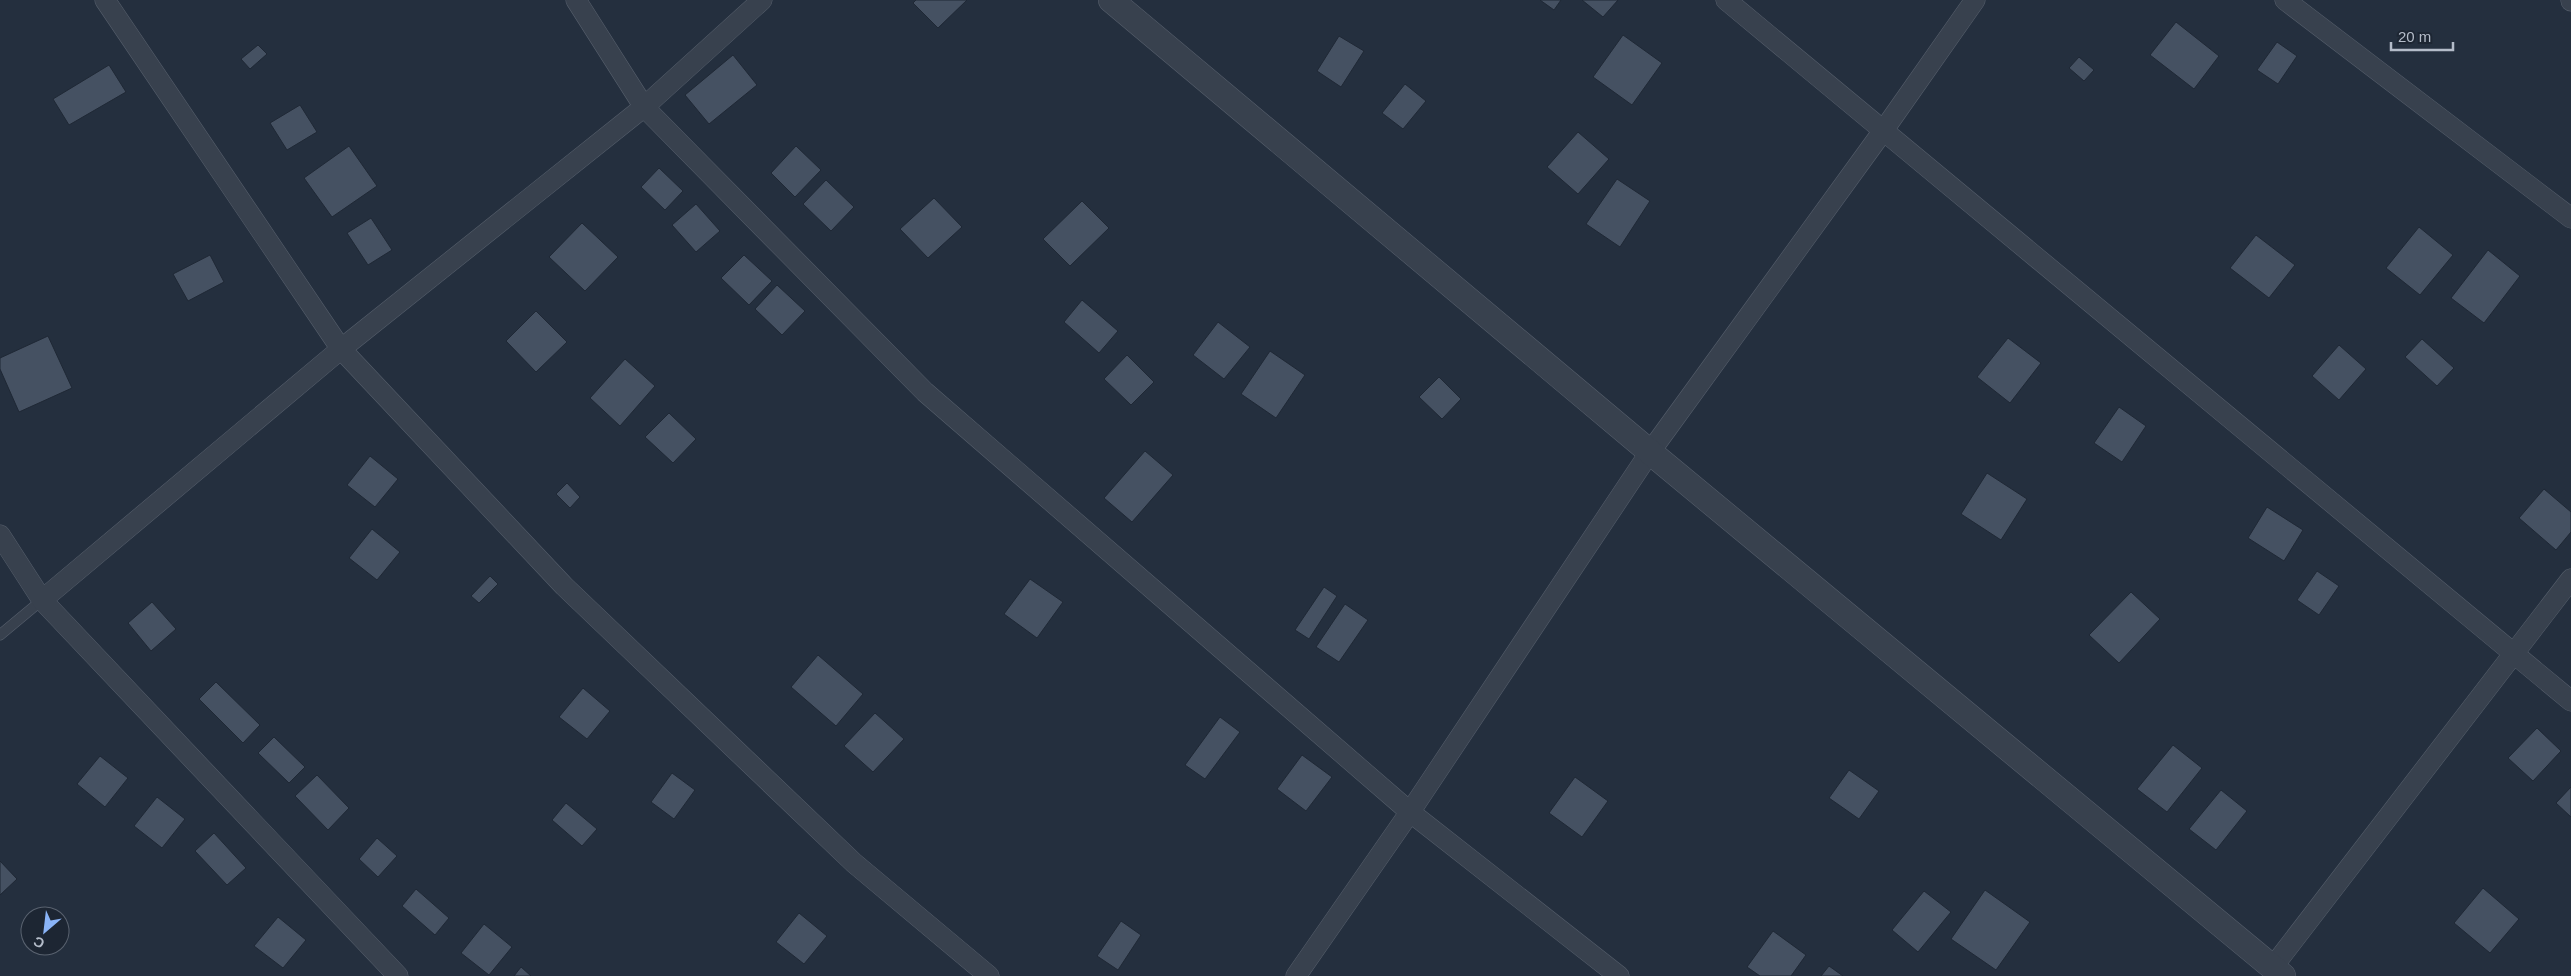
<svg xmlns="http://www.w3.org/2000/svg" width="2571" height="976" font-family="Arial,sans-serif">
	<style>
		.building { fill: #455162; stroke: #1f2835 }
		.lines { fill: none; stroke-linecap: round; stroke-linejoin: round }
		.service-casing { stroke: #565f6c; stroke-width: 11 }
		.minor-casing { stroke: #565f6c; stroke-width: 21 }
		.tertiary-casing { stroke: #565f6c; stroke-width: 26 }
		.service { stroke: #38414e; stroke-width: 10 }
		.minor { stroke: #38414e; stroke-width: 20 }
		.tertiary { stroke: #38414e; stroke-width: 25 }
	</style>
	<rect width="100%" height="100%" fill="#242f3e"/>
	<path class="building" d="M916,0H967L938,28L913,3Z
		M1540,0H1561L1554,10Z
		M1582,0H1618L1603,17Z
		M2176,22L2219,56L2194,89L2150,55Z
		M1623,35L1662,63L1632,105L1593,77Z
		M1339,36L1364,51L1341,87L1317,71Z
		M2277,42L2297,56L2278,84L2257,70Z
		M258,45L267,54L250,69L241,59Z
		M733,55L757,85L709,124L685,95Z
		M2079,57L2094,70L2084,81L2069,68Z
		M109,65L126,92L69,125L53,99Z
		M1405,84L1426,101L1403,129L1382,113Z
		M300,105L317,132L287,150L270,123Z
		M1578,132L1609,159L1578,194L1547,167Z
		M349,146L377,186L332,217L304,178Z
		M796,146L821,170L795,197L771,173Z
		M659,168L683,191L665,210L641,187Z
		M1617,179L1650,201L1620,247L1586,224Z
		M826,180L854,207L831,231L803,204Z
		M934,198L962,227L928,258L900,229Z
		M1082,201L1109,228L1070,266L1043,239Z
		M696,204L720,231L696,252L672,225Z
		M371,218L392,250L368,265L347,233Z
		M582,223L618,257L585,291L549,257Z
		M2419,227L2453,255L2420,295L2386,268Z
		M2256,235L2295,265L2269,298L2230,268Z
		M2488,250L2520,276L2484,323L2451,298Z
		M210,255L224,282L188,301L173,274Z
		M744,255L772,281L749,305L721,278Z
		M777,285L805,311L782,335L755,309Z
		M1082,300L1118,331L1099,353L1064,322Z
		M536,311L567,342L536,372L506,341Z
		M1218,322L1250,347L1224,379L1193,355Z
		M48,336L72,388L19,412L0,369V358Z
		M2008,338L2041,363L2010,403L1977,377Z
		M2422,339L2454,368L2437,386L2405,357Z
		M2339,345L2366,369L2339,400L2312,376Z
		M1270,351L1305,375L1276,418L1241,394Z
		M1127,355L1154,382L1131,405L1104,379Z
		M625,359L655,386L620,426L590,398Z
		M1439,377L1461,399L1442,419L1419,397Z
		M2119,407L2146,426L2122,462L2094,443Z
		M669,413L696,439L673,463L645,437Z
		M1145,451L1173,475L1132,522L1104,498Z
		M370,456L398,479L375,507L347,485Z
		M1987,473L2027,499L2001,540L1961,514Z
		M567,483L580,497L570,508L556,494Z
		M2544,489L2571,512V532L2556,550L2519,518Z
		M2267,507L2303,530L2284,561L2248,538Z
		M372,529L400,552L377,580L349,558Z
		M2317,571L2339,586L2319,615L2297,600Z
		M490,576L498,584L479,603L471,596Z
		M1030,579L1063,602L1037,638L1004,614Z
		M1324,587L1337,596L1309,639L1295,630Z
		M2131,592L2160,619L2119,663L2089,635Z
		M152,602L176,629L151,651L128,623Z
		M1345,604L1368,620L1339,662L1316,647Z
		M818,655L863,694L836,726L791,687Z
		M216,682L260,725L243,743L199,699Z
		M583,688L610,711L587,739L559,717Z
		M875,713L904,739L873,772L844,746Z
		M1220,717L1240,732L1205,779L1185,765Z
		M2537,728L2561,751L2533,781L2508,758Z
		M274,737L305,767L289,783L258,753Z
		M2173,745L2202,768L2167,812L2137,789Z
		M1302,755L1332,777L1306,811L1277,789Z
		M100,756L128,778L105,807L77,784Z
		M1849,770L1879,791L1859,819L1829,798Z
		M672,773L695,790L674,819L651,802Z
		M317,775L349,808L328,830L295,796Z
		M1575,777L1608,801L1582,837L1549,813Z
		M2571,787V817L2556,803Z
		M2221,790L2247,811L2216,850L2189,829Z
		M157,797L185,819L162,848L134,826Z
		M566,803L597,829L582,846L552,820Z
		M214,833L246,868L227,885L195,851Z
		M377,838L397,856L378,877L359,859Z
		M0,861L17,879L0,895Z
		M2483,888L2519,919L2490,953L2454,923Z
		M416,889L449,918L435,935L402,906Z
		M1985,890L2030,922L1996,970L1951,939Z
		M1924,891L1951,912L1918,952L1892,930Z
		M799,913L827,936L804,964L776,942Z
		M278,917L306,940L283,968L254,946Z
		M1121,921L1141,935L1118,970L1097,956Z
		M484,924L512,947L489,975L461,953Z
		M1773,931L1806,955L1791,976H1760L1747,967Z
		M1829,966L1843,976H1821Z
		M521,967L531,976H514Z"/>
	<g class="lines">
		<defs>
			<path id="service" d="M0,635L42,600"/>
			<path id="minor" d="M105,0L341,349L564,586L854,863L989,976
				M576,0L644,107L925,392L1410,812L1619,976
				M1726,0L2571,701
				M2285,0L2571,218
				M2571,0V1
				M0,535L42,600L398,976
				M42,600L341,349L644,107L762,0
				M2272,968L2571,579
				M1296,976L1410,812L1650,452L1883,131L1975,0"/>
			<path id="tertiary" d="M1111,0L1650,452L2283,976"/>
		</defs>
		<use href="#service" class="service-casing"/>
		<use href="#minor" class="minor-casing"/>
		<use href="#tertiary" class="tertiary-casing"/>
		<use href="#service" class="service"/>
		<use href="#minor" class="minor"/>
		<use href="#tertiary" class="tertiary"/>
	</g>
	<g transform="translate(45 931) rotate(208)"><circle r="24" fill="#1d2633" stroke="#59626f"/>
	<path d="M0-4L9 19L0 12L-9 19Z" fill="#8ab4f8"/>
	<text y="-8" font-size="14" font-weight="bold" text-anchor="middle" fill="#b4bcc9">С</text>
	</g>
	<path d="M2391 42v8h62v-8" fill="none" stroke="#b4bcc9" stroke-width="2.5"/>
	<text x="2398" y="42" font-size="15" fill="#b4bcc9" stroke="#1d2633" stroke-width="4" paint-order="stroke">20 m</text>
</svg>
